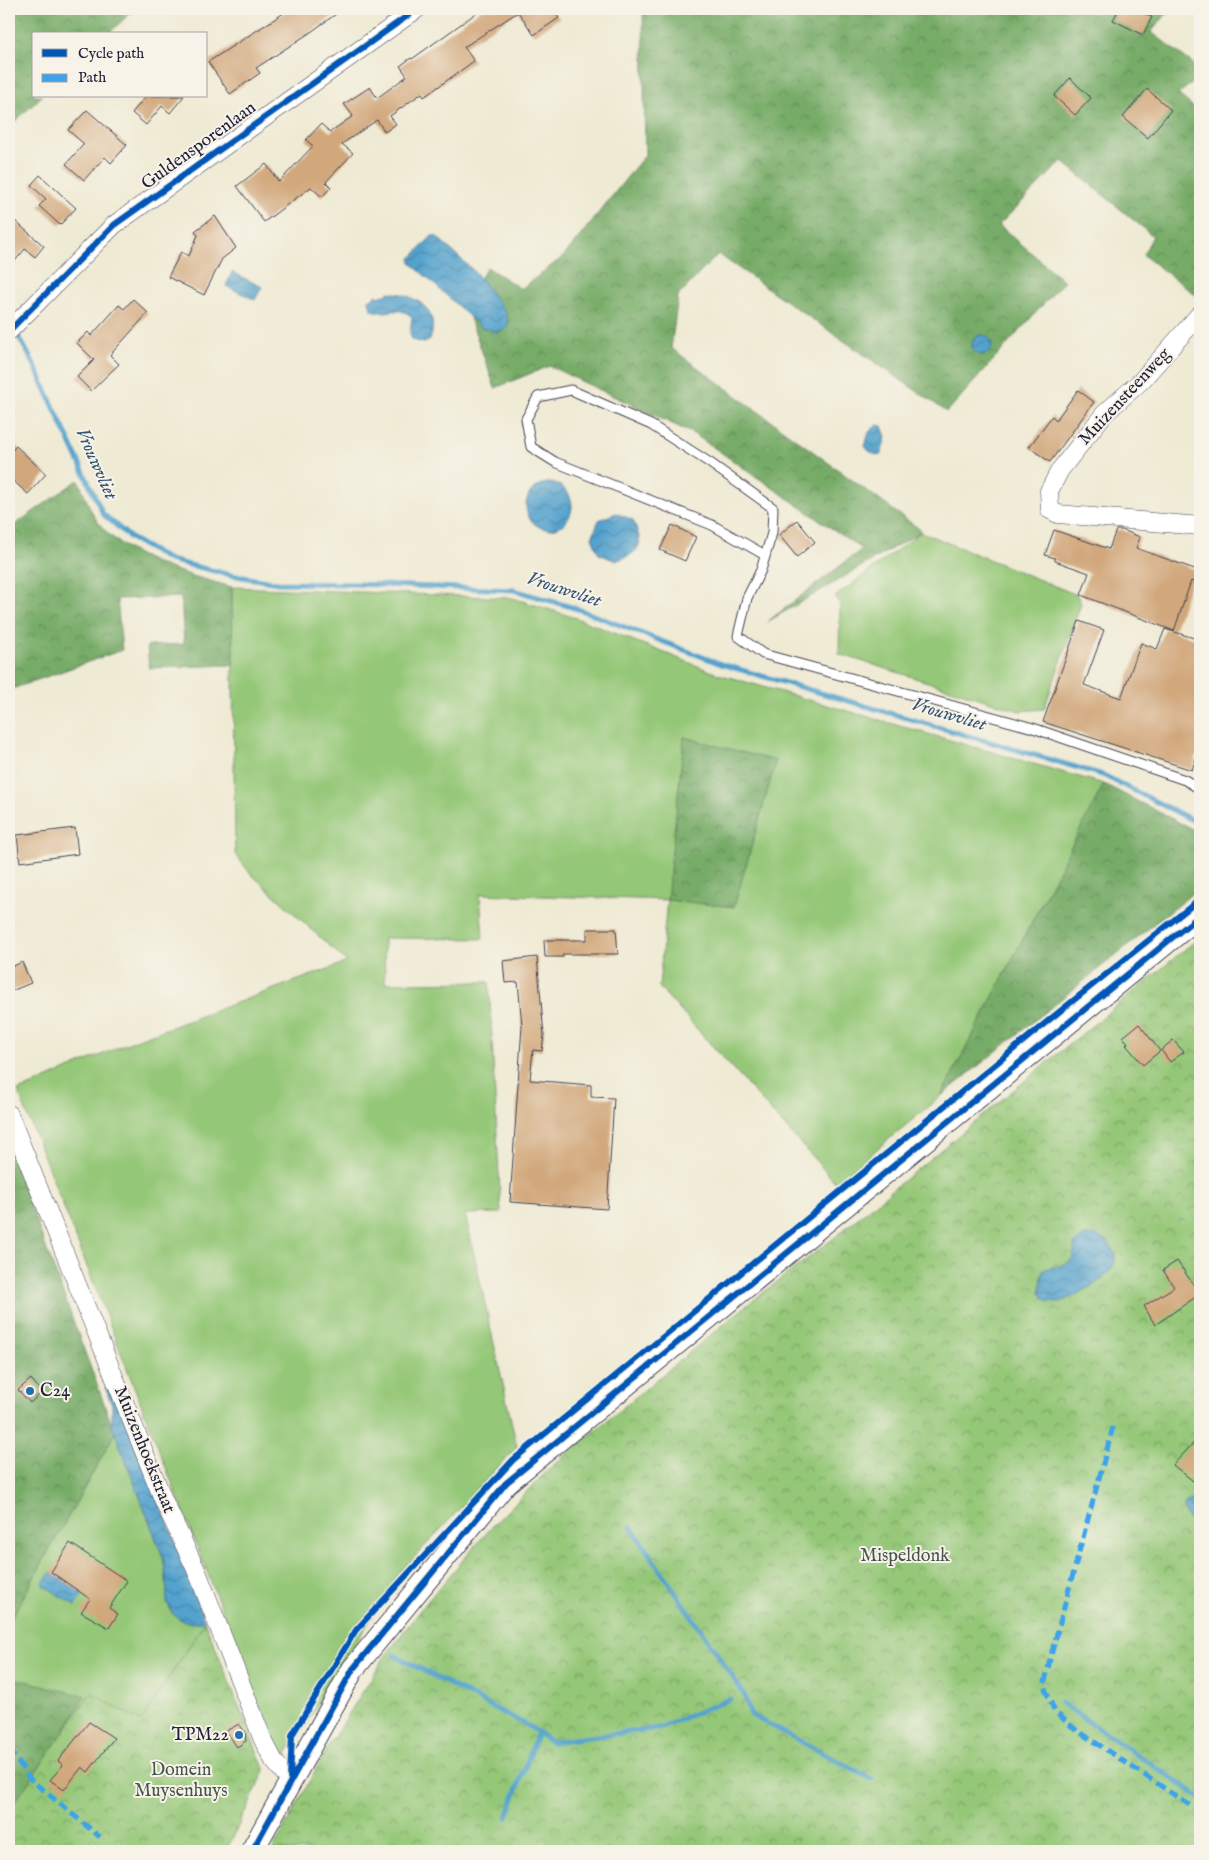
<svg xmlns="http://www.w3.org/2000/svg" width="1209" height="1860" font-family="'IM FELL English',serif">
	<style>
		.green { fill: #94c777; stroke: #5b7459 }
		.forest { fill: url(#forest-crowns); stroke: #4c6752 }
		.park { fill: url(#park-crowns); stroke: #5b7459 }
		.water { fill: url(#water-waves); stroke: #3a6284 }
		.lines { fill: none; stroke-linecap: round; stroke-linejoin: round }
		.stream { stroke: #53a2cd; stroke-width: 5 }
		.building { fill: #d1a77b }
		.service-casing { stroke: #414052; stroke-width: 11 }
		.minor-casing { stroke: #414052; stroke-width: 19 }
		.tertiary-casing { stroke: #414052; stroke-width: 24 }
		.service { stroke: #fff; stroke-width: 9 }
		.minor { stroke: #fff; stroke-width: 18 }
		.tertiary { stroke: #fff; stroke-width: 22 }
		.quiet { stroke: #3ea2ec; stroke-width: 5; stroke-dasharray: 10 5; stroke-linecap: butt }
		.cycleway-casing { stroke: #f7f3e8; stroke-width: 9 }
		.cycleway { stroke: #0057b8; stroke-width: 6 }
		.poi-dot { fill: #1f6fb2; stroke: #f7f3e8; stroke-width: 2 }
		.labels { text-anchor: middle; dominant-baseline: central; stroke-width: 4; stroke-linejoin: round; paint-order: stroke }
		.street-label { font-size: 18px; fill: #22223b; stroke: #f7f3e8 }
		.poi-label { font-size: 18px; fill: #22223b; stroke: #f7f3e8; text-anchor: start }
		.park-label { font-size: 18px; fill: #44544d; stroke: #f7f3e8 }
		.water-label { font-size: 19px; font-style: italic; fill: #365575; stroke: #f7f3e8 }
	</style>
	<defs>
		<pattern id="forest-crowns" width="20" height="18" patternUnits="userSpaceOnUse" patternTransform="scale(1.25)"><rect width="20" height="18" fill="#77ac68"/><path d="M2 6a3 3 0 1 1 6 0M12 15a3 3 0 1 1 6 0" fill="none" stroke="#618c57"/></pattern>
		<pattern id="park-crowns" width="20" height="18" patternUnits="userSpaceOnUse" patternTransform="scale(1.25)"><rect width="20" height="18" fill="#94c777"/><path d="M2 6a3 3 0 1 1 6 0M12 15a3 3 0 1 1 6 0" fill="none" stroke="#78a163"/></pattern>
		<pattern id="water-waves" width="16" height="10" patternUnits="userSpaceOnUse" patternTransform="scale(1.25)"><rect width="16" height="10" fill="#53a2cd"/><path d="M0 5q4-4 8 0t8 0" fill="none" stroke="#4484a8"/></pattern>
	</defs>
	<rect width="100%" height="100%" fill="#f7f3e8"/>
	<filter id="ink" filterUnits="userSpaceOnUse"><feTurbulence type="fractalNoise" baseFrequency=".02" numOctaves="2"/><feDisplacementMap in="SourceGraphic" scale="10" xChannelSelector="R" yChannelSelector="G"/><feConvolveMatrix kernelMatrix="1 2 1 2 8 2 1 2 1" color-interpolation-filters="sRGB"/></filter>
	<filter id="wash" filterUnits="userSpaceOnUse"><feTurbulence type="fractalNoise" baseFrequency=".0096" numOctaves="4" result="noise"/><feDisplacementMap in="SourceGraphic" scale="20" xChannelSelector="R" yChannelSelector="G"/><feGaussianBlur stdDeviation="1.12" result="paint"/><feColorMatrix in="noise" values="0 0 0 0 0 0 0 0 0 0 0 0 0 0 0 0 0 1.4 0 .05"/><feComposite in="paint" operator="in"/></filter>
	<g filter="url(#wash)">
		<rect width="100%" height="100%" fill="#efead3"/>
		<path class="green" d="M921,532L1077,595L1081,604L1044,709L1020,711L839,654L840,604L835,597Z
			M232,587L513,598L576,618L718,674L1104,784L941,1096L836,1183L659,987L667,900L480,894L483,939L384,938L385,983L489,982L501,1213L465,1214L517,1447L399,1574L286,1755L275,1745L18,1091L133,1041L347,962L250,873L235,854Z
			M115,1433L163,1557L166,1577L198,1621L202,1622L204,1619L205,1622L141,1722L44,1761L9,1710V1622Z"/>
		<path class="forest" d="M9,9H135L108,34H34V96H42L9,127Z
			M643,9H1171L1151,32L1200,69V77L1178,94L1200,113V298L1143,255L1153,236L1062,161L999,225L1064,281L947,412L718,254L678,296L671,348L922,531L767,622L862,549L694,434L549,366L495,388L465,304L487,267L521,289L564,256L645,155Z
			M78,480C85,493 89,510 98,522C126,560 189,575 232,587L233,665L149,668L147,646L184,644L181,597L117,599L122,650L9,690V529Z
			M684,737L776,761L734,907L667,900Z
			M1104,784L1200,833V887L941,1096Z
			M9,1148L115,1433L9,1622Z
			M9,1677L85,1696L9,1824Z"/>
		<path class="park" d="M1200,937V1851H272L326,1750L384,1658L420,1610L494,1524L551,1467L747,1305L830,1241Z
			M205,1622L265,1771L226,1851H9V1810L91,1693L141,1721Z"/>
		<path class="water" d="M432,236H436L476,273L507,314L508,327L499,332L482,328L412,264L410,259Z
			M232,272L262,287L255,300L226,286Z
			M388,292C415,294 441,309 430,340L424,343L412,340L410,333L412,317C397,303 385,318 371,309L369,300L377,295V297L388,294Z
			M972 345a10 10 0 1 1 20 0a10 10 0 1 1-20 0Z
			M877,425L882,426L886,437L881,455C873,455 869,452 865,446L869,432Z
			M526 506a23 23 0 1 1 46 0a23 23 0 1 1-46 0Z
			M616,513L633,520C644,546 642,551 616,561L599,554L592,537L599,520Z
			M1096,1235C1137,1257 1104,1281 1077,1294C1072,1296 1065,1301 1059,1302C1055,1302 1051,1301 1047,1301L1040,1293L1043,1270C1052,1266 1069,1267 1073,1257C1075,1254 1074,1248 1074,1244L1084,1236Z
			M112,1384L187,1570L204,1619L203,1622L191,1623L179,1619L172,1613L167,1602L166,1577L163,1557L112,1425V1405L105,1387Z
			M1200,1495V1525H1199C1190,1523 1184,1516 1184,1507L1185,1504Z
			M51,1572L83,1594L75,1606L42,1584Z"/>
		<g class="lines">
			<path class="stream" d="M16,332L33,362L103,514L132,539L169,560L231,575L278,583L356,584L514,590L578,609L721,664L1103,775L1200,824
				M631,1527L744,1694L751,1715L872,1779
				M394,1655L532,1728L551,1742L659,1728L730,1699
				M1061,1703L1200,1797
				M507,1817L538,1732"/>
		</g>
		<g id="blocks">
			<path class="building" d="M290,9H343L308,34L256,68L260,73L230,94L208,62Z
				M482,9H552L559,18L534,35L518,12L464,47L474,61L424,97L422,93L390,116L396,124L385,132L377,120L342,144L353,153L326,182L331,187L322,197L311,187L264,222L237,186L266,164L279,182L313,146L306,140L321,124L330,132L353,116L344,104L370,87L377,98L407,76L400,66L411,58L412,59Z
				M1119,9H1135L1152,17L1143,35L1113,20Z
				M1070,78L1091,98L1075,115L1054,96Z
				M1147,89L1171,110L1148,138L1123,117Z
				M146,96H184L170,113L162,106L146,125L132,113Z
				M87,110L127,145L111,163L105,157L84,180L66,164L84,144L68,130Z
				M40,175L76,208L60,225L39,206L46,199L31,185Z
				M215,216L236,248L222,259L204,295L168,277L181,252L189,256L198,235L195,231Z
				M15,221L44,246L35,257L25,249L9,268V228Z
				M133,299L148,313L110,355L119,364L91,391L77,377L94,360L77,343L88,332L91,336L119,305L124,309Z
				M1078,390L1094,402L1050,462L1029,447L1052,416L1056,420Z
				M16,446L46,474L28,494L9,477V454Z
				M797,520L815,542L797,557L779,535Z
				M672,525L696,537L685,561L660,550Z
				M1054,530L1109,549L1116,530H1122L1140,537L1136,548L1200,571V584L1191,581L1174,631L1081,595L1089,573L1055,561V558L1045,555Z
				M1079,621L1104,630L1084,685L1121,698L1141,643L1157,649L1165,629L1200,640V746L1192,770L1043,722Z
				M75,828L78,854L20,862L17,835Z
				M587,929H616L618,954H563V957H545L544,940H587Z
				M537,957L544,1035L542,1051L533,1050L530,1080L591,1085V1097L614,1098L607,1209L510,1202L522,1026L518,982L505,983L503,961Z
				M22,962L31,983L9,992V968Z
				M1139,1024L1160,1051L1143,1065L1126,1045L1128,1043L1123,1037Z
				M1173,1040L1184,1052L1170,1062L1161,1050Z
				M1177,1261L1200,1294L1155,1325L1144,1306L1174,1287L1163,1270Z
				M31,1379L42,1392L30,1403L18,1390Z
				M1200,1436V1475L1193,1481L1173,1465Z
				M70,1543L127,1581L109,1608L118,1614L109,1628L81,1612L90,1599L51,1572Z
				M89,1722L114,1738L88,1772L82,1767L64,1790L50,1780L63,1765L58,1761Z
				M239,1724L245,1732L246,1741L237,1747L226,1731Z"/>
		</g>
	</g>
	<g filter="url(#ink)">
		<use href="#blocks" fill-opacity="0" stroke="#414052" stroke-width="1"/>
		<g class="lines">
			<defs>
				<path id="service" d="M765,555L712,525L555,462L531,447L526,419L538,397L571,390L651,425L710,463L773,508L772,533L761,570L747,598L738,636L763,654L1033,728L1185,780L1200,789"/>
				<path id="minor" d="M1200,314L1141,381L1104,414L1060,470L1049,491L1050,510L1058,514L1200,526
					M9,331L114,225L417,9
					M9,1114L163,1499L198,1574L263,1740L274,1761L290,1780"/>
				<path id="tertiary" d="M252,1851L353,1669L506,1483L1200,915"/>
			</defs>
			<use href="#service" class="service-casing"/>
			<use href="#minor" class="minor-casing"/>
			<use href="#tertiary" class="tertiary-casing"/>
			<use href="#service" class="service"/>
			<use href="#minor" class="minor"/>
			<use href="#tertiary" class="tertiary"/>
			<path class="quiet" d="M1113,1427L1051,1655L1044,1686L1055,1712L1075,1729L1200,1812
				M9,1749L30,1779L100,1837"/>
			<defs>
				<path id="cycleway" d="M9,331L114,225L417,9
					M290,1778L292,1735L356,1630L513,1460L1049,1020L1200,899
					M252,1851L353,1669L506,1483L1200,915"/>
			</defs>
			<use href="#cycleway" class="cycleway-casing"/>
			<use href="#cycleway" class="cycleway"/>
		</g>
	</g>
	<g class="poi-dot">
		<circle cx="30" cy="1391" r="5"/>
		<circle cx="239" cy="1735" r="5"/>
	</g>
	<g class="labels">
		<g class="street-label">
			<text transform="translate(199 146) rotate(-36)">Guldensporenlaan</text>
			<text transform="translate(1125 397) rotate(-47)">Muizensteenweg</text>
			<text transform="translate(144 1450) rotate(68)">Muizenhoekstraat</text>
		</g>
		<g class="poi-label">
			<text x="40" y="1391">C24</text>
			<text x="229" y="1735" text-anchor="end">TPM22</text>
		</g>
		<g class="park-label">
			<text x="905" y="1556">Mispeldonk</text>
			<text x="181" y="1770">Domein<tspan x="181" dy="21">Muysenhuys</tspan></text>
		</g>
		<g class="water-label">
			<text transform="translate(96 464) rotate(66)">Vrouwvliet</text>
			<text transform="translate(564 590) rotate(18)">Vrouwvliet</text>
			<text transform="translate(949 715) rotate(16)">Vrouwvliet</text>
		</g>
	</g>
	<rect width="1209" height="1860" fill="none" stroke="#f7f3e8" stroke-width="30"/>
	<rect x="32" y="32" width="175" height="65" fill="#f7f3e8" stroke="#a29fa3"/>
	<rect x="42" y="49" width="25" height="8" fill="#0057b8" stroke="#a29fa3"/>
	<text x="78" y="58" font-size="15" fill="#22223b">Cycle path</text>
	<rect x="42" y="74" width="25" height="8" fill="#3ea2ec" stroke="#a29fa3"/>
	<text x="78" y="82" font-size="15" fill="#22223b">Path</text>
</svg>
